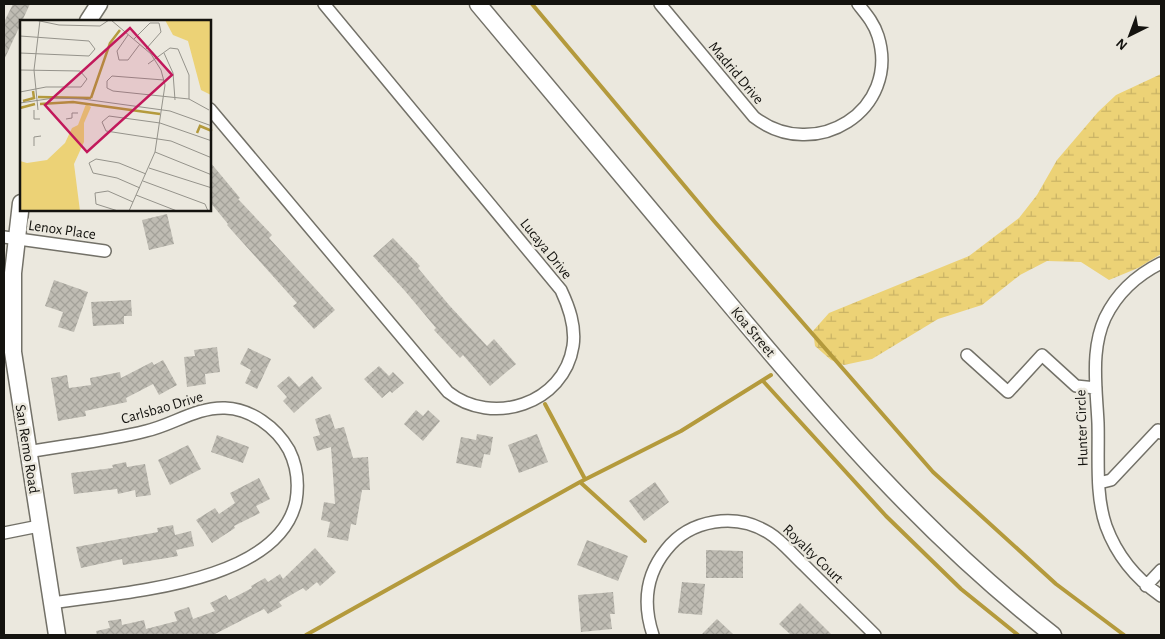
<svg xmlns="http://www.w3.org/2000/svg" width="1165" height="639" font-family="'Alegreya Sans',sans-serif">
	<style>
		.wetland { fill: url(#wetland-marsh) }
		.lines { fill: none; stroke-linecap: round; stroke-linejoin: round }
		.stream { stroke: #b49a3c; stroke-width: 4 }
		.building { fill: url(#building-cross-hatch) }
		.street-casing { stroke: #737168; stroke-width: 14 }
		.secondary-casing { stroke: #737168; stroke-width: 19 }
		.street { stroke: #fff; stroke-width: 11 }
		.secondary { stroke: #fff; stroke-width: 16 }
		.labels { text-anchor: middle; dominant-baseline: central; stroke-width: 5; stroke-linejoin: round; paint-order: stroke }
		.street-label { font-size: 15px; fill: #14130f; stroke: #ebe8de }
		.inset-river { fill: none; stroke: #b49a3c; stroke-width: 2.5 }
		.inset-road { fill: none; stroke: #95938b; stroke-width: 1 }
		.view { fill: #c2185b; fill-opacity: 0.15; stroke: #c2185b; stroke-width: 2.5 }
		.inset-edge { fill: none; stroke: #14130f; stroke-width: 2.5 }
	</style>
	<defs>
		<pattern id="wetland-marsh" width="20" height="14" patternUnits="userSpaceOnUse" patternTransform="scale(1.25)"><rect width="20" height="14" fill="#ecd276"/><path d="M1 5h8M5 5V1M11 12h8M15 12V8" fill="none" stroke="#cab365"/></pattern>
		<pattern id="building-cross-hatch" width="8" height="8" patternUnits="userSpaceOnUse" patternTransform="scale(1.25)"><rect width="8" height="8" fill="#bfbcb3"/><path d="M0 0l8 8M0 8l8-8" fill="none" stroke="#a3a199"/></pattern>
	</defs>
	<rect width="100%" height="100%" fill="#ebe8de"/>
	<path class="wetland" d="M1161,74V254L1138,268L1109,280L1081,262L1047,261L1020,275L982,305L938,319L872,359L844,365L831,360L815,346L813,331L829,313L969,256L1019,218L1037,195L1057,160L1098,112L1116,95Z"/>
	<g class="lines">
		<path class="stream" d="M532,4L714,221L933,472L1056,584L1124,635
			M763,381L886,516L961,589L1018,635
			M545,404L585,479
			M580,482L645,541
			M306,635L580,482L681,431L771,375"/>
	</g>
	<path class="building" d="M13,4H30L4,60V22Z
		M210,162L240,198L238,199L272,235L269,238L335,310L314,329L293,306L297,303L227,225L228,224L210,202Z
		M167,214L174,244L149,250L142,220Z
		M393,238L420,266L418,268L449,305L487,346L494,339L516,364L490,386L463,355L460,358L434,330L436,328L405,291L373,256Z
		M54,280L88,292L74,332L58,327L63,312L45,306Z
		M131,300L132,316H124V324L93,326L91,302Z
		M217,347L220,372L205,374L206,384L187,387L184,357L195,356L194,350Z
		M248,348L271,359L257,389L245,383L251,370L240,364Z
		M163,360L177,385L159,395L153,384L126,398L127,402L85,411L86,416L58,421L51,378L67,375L69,388L91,385L90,378L120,372L121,378L152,362L154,365Z
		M379,366L389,376L393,372L404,383L392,393L390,391L382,398L364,379Z
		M289,376L299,387L312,376L322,388L294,413L283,401L287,397L277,386Z
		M416,410L423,416L428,410L440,421L423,441L404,424Z
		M330,414L335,429L344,427L353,458L368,457L370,490H362L356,525L351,524L348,541L327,537L330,522L321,520L324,502L335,504L331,447L317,451L313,437L320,435L315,419Z
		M477,434L493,437L490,455L484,454L481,468L456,463L461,437L476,440Z
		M537,434L548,462L519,473L508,445Z
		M217,435L249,447L243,463L211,452Z
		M188,445L201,469L170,485L158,460Z
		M126,462L127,467L145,464L151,495L136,497L135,490L118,494L117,489L74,494L71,473L113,468L112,465Z
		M259,478L270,499L256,506L260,513L234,526L235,528L212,543L196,520L215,508L219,514L235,503L230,493Z
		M655,482L669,502L644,521L629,501Z
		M173,525L175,535L191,531L194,546L176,550L178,556L167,558L123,565L122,559L81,568L76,547L158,532L157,528Z
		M587,540L628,556L618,581L577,565Z
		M315,548L336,572L320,586L317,582L306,591L303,588L279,602L282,606L268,614L264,609L213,635H97L96,631L110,628L108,621L121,619L122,625L144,620L146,629L177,621L174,612L189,607L193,619L215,611L210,603L226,595L229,600L252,588L251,586L265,578L268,582L280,574L283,579Z
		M706,550L743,551V578H706Z
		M682,582L705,584L702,615L678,613Z
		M613,592L615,614H610L612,629L581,632L578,595Z
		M800,603L832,635H791L779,624Z
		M717,619L734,635H701Z"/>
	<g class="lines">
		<defs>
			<path id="street" d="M660,4L754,117C815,164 901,110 878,36C874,23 866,14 858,4
				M210,109L448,392C492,427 564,404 573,346C576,326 569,307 561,290L324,4
				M4,237L105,251
				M1161,263C1137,275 1117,293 1105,318C1100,329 1097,343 1096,355C1094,377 1097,401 1098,423C1099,457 1095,494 1106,526C1117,556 1135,578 1161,596
				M967,355L1008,392L1042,355L1076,386L1096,388
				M27,452C66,445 107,441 146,431C173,425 196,407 225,408C251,409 276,427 289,450C297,466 299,483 296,501C278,585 120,592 52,603
				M1099,483L1111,480L1158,430L1161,433
				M4,533L39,526
				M1146,586L1161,570
				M653,635C643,605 645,576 666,550C690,519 736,512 769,533C782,541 793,555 805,566C828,589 852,612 875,635"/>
			<path id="secondary" d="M478,4C559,100 640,197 721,294C824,417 925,536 1053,635
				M88,21L99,4
				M21,203L13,273V352L57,635"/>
		</defs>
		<use href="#street" class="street-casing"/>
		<use href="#secondary" class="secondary-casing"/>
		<use href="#street" class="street"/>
		<use href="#secondary" class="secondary"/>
	</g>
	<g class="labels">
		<g class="street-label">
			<text transform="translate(736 73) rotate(50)">Madrid Drive</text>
			<text transform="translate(62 230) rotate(8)">Lenox Place</text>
			<text transform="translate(546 249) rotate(51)">Lucaya Drive</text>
			<text transform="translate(753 332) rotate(50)">Koa Street</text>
			<text transform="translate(162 408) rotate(-16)">Carlsbao Drive</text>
			<text transform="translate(1082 428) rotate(-92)">Hunter Circle</text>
			<text transform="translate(27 449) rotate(81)">San Remo Road</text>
			<text transform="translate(813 554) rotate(44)">Royalty Court</text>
		</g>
	</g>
	<g transform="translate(20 20)">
		<rect width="191" height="191" fill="#ebe8de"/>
		<path d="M145,0H191V75L181,70L168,21L153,15ZM66,84L71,87L64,103V122L54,144L60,191H0V141L7,143L27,140L45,123L52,108L58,105Z" fill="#ecd276"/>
		<path class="inset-river" d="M18,77L71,78M71,78L90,23L100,10M3,81L14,78L13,71M20,84L53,82L140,94M0,88L15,84M177,113L180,106L192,111"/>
		<path class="inset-road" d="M15,0L39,5L80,6L89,0M91,0L131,34L141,50L145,65L135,132L109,191M108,15L97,31L99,40H108L120,24M0,16L69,21L75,29L69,36L0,33M114,19L130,3H139L141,12L126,29M144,33L153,53L155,80M128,44L150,28L158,29L169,55V79L93,71L87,68V61L92,56L144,60M0,50L60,51L67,59L61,67H26L0,72M169,79L189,90M0,83L34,78L63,79L150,91L192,106M14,90V99H20M18,90L14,50L20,0M46,99L52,98V93H58M192,121L140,103L89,96L82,102L86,111L151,121L192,138M14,126V117L21,116M135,132L192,155M129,148L192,168M123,161L185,184L188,191M120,168L97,158L73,153L69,143L76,139L99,143L126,154M116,175L157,191M98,191L76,184L75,173L88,171L113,182"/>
		<path class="view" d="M110,8L152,55L67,132L25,85Z"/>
		<rect width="191" height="191" class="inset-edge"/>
	</g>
	<rect width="1165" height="639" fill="none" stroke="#14130f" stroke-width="10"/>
	<g transform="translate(1130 35) rotate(222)" stroke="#ebe8de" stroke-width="4" paint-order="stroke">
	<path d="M0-4L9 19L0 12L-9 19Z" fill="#14130f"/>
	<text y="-8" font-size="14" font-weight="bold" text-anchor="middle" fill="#14130f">N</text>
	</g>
</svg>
